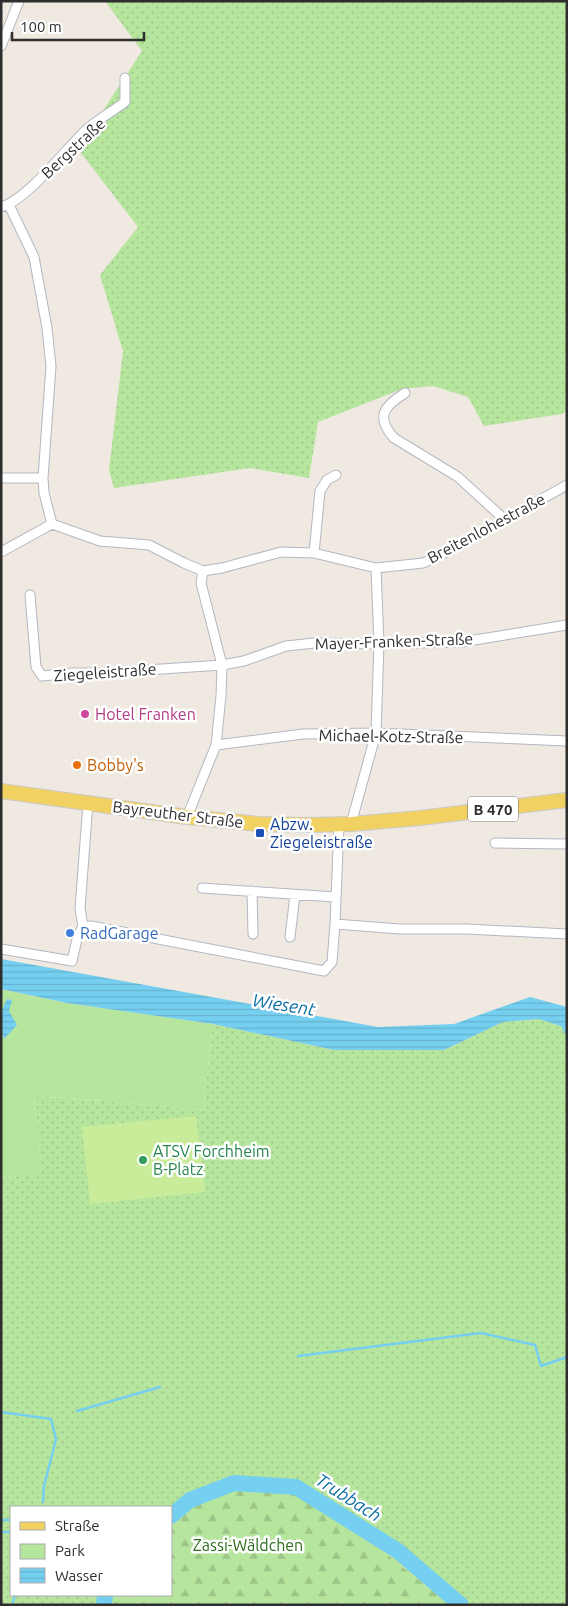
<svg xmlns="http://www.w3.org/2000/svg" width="568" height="1606" font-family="Ubuntu,sans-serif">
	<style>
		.grass { fill: url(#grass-dots) }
		.forest { fill: url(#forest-firs) }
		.park { fill: #b6e59e }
		.pitch { fill: #c9ec9a }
		.water { fill: url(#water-rules) }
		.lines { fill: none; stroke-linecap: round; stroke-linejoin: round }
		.stream { stroke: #75cff0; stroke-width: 2.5 }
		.river { stroke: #75cff0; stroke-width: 16 }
		.minor-casing { stroke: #b4b7c1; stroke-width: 11 }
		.primary-casing { stroke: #c9c9c9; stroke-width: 16 }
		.minor { stroke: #fff; stroke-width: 9 }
		.primary { stroke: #f2d163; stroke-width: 14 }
		.hotel-dot { fill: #d1479c; stroke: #fff; stroke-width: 2 }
		.food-dot { fill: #e8710a; stroke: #fff; stroke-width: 2 }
		.transit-dot { fill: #1a4fb4; stroke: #fff; stroke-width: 2 }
		.shop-dot { fill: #3f7fe0; stroke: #fff; stroke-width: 2 }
		.leisure-dot { fill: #2e9e5b; stroke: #fff; stroke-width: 2 }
		.labels { text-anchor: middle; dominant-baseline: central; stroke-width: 5; stroke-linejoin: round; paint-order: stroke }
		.shield { fill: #fff; stroke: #6d6d6d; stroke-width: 1 }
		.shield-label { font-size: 15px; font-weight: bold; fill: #2e2e2e }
		.street-label { font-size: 16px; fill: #2e2e2e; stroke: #fff }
		.hotel-label { font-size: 16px; fill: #b23c85; stroke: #fff; text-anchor: start }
		.food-label { font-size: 16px; fill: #c56008; stroke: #fff; text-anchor: start }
		.transit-label { font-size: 16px; fill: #164399; stroke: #fff; text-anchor: start }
		.shop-label { font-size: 16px; fill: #366cbe; stroke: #fff; text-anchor: start }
		.leisure-label { font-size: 16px; fill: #27864d; stroke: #fff; text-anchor: start }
		.park-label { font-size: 16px; fill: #2c6e1b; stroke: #fff }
		.water-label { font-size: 18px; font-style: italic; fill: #0d6fa3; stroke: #fff }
	</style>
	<defs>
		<pattern id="grass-dots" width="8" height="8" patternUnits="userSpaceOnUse" patternTransform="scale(1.25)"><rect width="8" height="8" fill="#b6e59e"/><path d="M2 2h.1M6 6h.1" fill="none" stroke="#9dc588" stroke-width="1.8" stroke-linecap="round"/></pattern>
		<pattern id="forest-firs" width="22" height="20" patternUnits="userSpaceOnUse" patternTransform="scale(1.25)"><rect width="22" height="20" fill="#b6e59e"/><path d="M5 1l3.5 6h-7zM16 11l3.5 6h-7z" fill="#9dc588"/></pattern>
		<pattern id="water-rules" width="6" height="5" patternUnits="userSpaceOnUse" patternTransform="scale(1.25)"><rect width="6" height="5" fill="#75cff0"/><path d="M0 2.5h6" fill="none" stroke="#66b2ce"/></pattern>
	</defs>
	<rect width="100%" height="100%" fill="#efe9e1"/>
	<path class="grass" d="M105,1H567V410L562,414L484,426L468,397L433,386L402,389L318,422L309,478L250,468L114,488L109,470L123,351L100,275L138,227L78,149L142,51Z
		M539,1019L567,1028V1605H450L364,1536L329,1513L234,1483L171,1517V1507H11V1595H109L108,1605H1V1179L42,1172L34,1097L70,1098L203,1110L213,1024L334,1050H444L503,1022Z"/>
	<path class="forest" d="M234,1483L296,1487L329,1513L364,1536L450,1605H108L109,1595H171V1517Z"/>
	<path class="park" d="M1,989L67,1003L213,1024L203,1110L70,1098L34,1097L42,1172L1,1179Z"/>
	<path class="pitch" d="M196,1116L205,1192L90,1204L82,1127Z"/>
	<path class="water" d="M1,959L378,1027L454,1024L530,997L567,1007V1028L539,1019L503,1022L444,1050H334L213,1024L67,1003L1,989Z
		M7,999L12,1000L9,1011L17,1025L4,1039C0,1025 0,1011 7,999Z"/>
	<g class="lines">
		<path class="stream" d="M562,1025L567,1035
			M298,1356L481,1333L535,1345L541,1366L567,1357
			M77,1411L160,1387
			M1,1412L51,1419L56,1439L44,1486L43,1502
			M1,1520H11
			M1,1532H11
			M12,1605L15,1595"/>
		<path class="river" d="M171,1516L190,1500L234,1483L296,1487L398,1551L461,1605
			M104,1605L105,1595"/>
		<defs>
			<path id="minor" d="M1,46L19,1
				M9,205L34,257L47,328L51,366L43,478L44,493L52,524
				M1,207C27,200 66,149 87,129C99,119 113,111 125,102V78
				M405,393C384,406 375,417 394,438L458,477L504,519
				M1,478H43
				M1,552L52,524L100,541L149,545L184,563L203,571L222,568L281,552L314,553L376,568L423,563L447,552L567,485
				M314,553L320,491L327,480L336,475
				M30,595L36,667L42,676L72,673H101L222,665L244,661L286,646L314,643L379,644L462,642L567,625
				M216,745L303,734L376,733L567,741
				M187,817L216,745L221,696L222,665L201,583L203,571
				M351,824L376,733L379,644L376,568
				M495,843L567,844
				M202,888L335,897
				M252,891L253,934
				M335,924L400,929H466L567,934
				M83,927L80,908L88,803
				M290,937L295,895
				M1,949L72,961L78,935L83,927L91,926L324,971L332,962L335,924L339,824"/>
			<path id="primary" d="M1,791L187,817L260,824L308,825L351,824L420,818L567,800"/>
		</defs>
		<use href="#minor" class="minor-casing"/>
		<use href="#primary" class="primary-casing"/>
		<use href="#minor" class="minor"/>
		<use href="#primary" class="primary"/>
	</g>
	<circle class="hotel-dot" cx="85" cy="714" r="5"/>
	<circle class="food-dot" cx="77" cy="765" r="5"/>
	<rect class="transit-dot" x="255" y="828" width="10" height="10" rx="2.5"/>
	<circle class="shop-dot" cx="70" cy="933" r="5"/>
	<circle class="leisure-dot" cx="143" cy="1160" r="5"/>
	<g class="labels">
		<rect class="shield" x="468" y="796.5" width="50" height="25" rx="4"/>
		<g class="shield-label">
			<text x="493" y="809">B 470</text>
		</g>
		<g class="street-label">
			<text transform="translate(73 148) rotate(-43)">Bergstraße</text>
			<text transform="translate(486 528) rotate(-28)">Breitenlohestraße</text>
			<text transform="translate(394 641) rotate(-2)">Mayer-Franken-Straße</text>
			<text transform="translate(105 672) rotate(-4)">Ziegeleistraße</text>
			<text transform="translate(391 736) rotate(1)">Michael-Kotz-Straße</text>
			<text transform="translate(178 814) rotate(7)">Bayreuther Straße</text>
		</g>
		<g class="hotel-label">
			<text x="95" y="714">Hotel Franken</text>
		</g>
		<g class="food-label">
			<text x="87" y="765">Bobby's</text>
		</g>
		<g class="transit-label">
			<text x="270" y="824">Abzw.<tspan x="270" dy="18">Ziegeleistraße</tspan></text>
		</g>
		<g class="shop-label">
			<text x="80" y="933">RadGarage</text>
		</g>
		<g class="leisure-label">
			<text x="153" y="1151">ATSV Forchheim<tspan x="153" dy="18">B-Platz</tspan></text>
		</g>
		<g class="park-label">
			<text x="248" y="1545">Zassi-Wäldchen</text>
		</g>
		<g class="water-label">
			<text transform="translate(284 1004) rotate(9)">Wiesent</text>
			<text transform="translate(349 1497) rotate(32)">Trubbach</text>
		</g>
	</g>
	<rect width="568" height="1606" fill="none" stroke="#2e2e2e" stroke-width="5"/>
	<rect x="10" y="1506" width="162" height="90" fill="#ffffff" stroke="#ababab"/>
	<rect x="20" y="1522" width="25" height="8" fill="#f2d163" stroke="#ababab"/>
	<text x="55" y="1531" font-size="15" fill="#2e2e2e">Straße</text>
	<rect x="20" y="1544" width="25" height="15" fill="#b6e59e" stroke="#ababab"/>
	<text x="55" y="1556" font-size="15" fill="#2e2e2e">Park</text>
	<rect x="20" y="1568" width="25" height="15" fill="url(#water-rules)" stroke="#ababab"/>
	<text x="55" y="1581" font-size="15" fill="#2e2e2e">Wasser</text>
	<path d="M12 32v8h132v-8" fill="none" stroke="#2e2e2e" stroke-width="2.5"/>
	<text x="20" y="32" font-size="15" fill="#2e2e2e" stroke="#ffffff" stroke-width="4" paint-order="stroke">100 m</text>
</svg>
